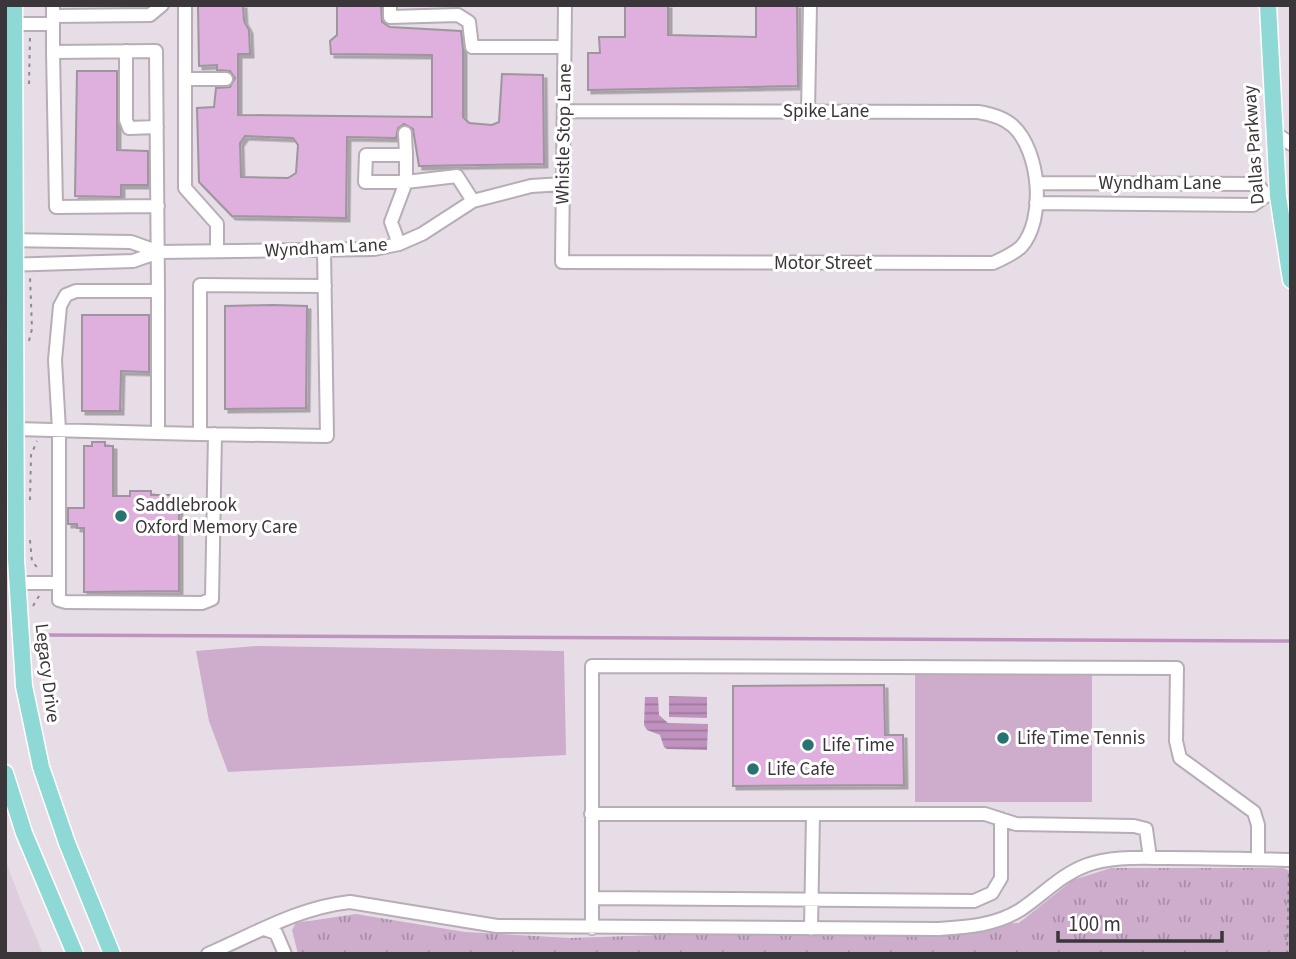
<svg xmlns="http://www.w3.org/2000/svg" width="1296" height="959" font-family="'Source Sans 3',sans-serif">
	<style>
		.built { fill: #decedd }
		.grass { fill: url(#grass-tufts) }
		.green { fill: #cdaccc }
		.water { fill: url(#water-rules) }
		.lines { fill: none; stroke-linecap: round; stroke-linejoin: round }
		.stream { stroke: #c092bf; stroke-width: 3.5 }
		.building { fill: #dfb0de; stroke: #9e959e; stroke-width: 2; fill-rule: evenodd; filter: url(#shadow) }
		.minor-casing { stroke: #b7adb6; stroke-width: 16 }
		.major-casing { stroke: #fff; stroke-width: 19 }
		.path { stroke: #8f888e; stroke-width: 2; stroke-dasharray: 3.5 5; stroke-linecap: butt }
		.minor { stroke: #fff; stroke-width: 12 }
		.major { stroke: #8ed8d5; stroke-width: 16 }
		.poi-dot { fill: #287270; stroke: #fff; stroke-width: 2.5 }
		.labels { text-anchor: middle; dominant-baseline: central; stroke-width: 6; stroke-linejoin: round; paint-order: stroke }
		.street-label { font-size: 19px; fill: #3a3639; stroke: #fff }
		.poi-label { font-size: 19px; fill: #3a3639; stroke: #fff; text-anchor: start }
	</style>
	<defs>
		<pattern id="grass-tufts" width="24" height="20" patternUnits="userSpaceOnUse" patternTransform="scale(1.75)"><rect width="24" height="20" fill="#cdaccc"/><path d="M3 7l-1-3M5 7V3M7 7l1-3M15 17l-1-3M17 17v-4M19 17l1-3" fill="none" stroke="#a78da7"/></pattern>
		<pattern id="water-rules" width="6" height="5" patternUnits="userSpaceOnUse" patternTransform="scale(1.75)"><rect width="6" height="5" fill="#c092bf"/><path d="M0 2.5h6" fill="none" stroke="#9d789c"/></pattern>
		<filter id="shadow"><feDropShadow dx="3.5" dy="3.5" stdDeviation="0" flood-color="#0004"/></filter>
	</defs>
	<rect width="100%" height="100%" fill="#e7dde6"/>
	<path class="built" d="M5,859L22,904L43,954H5Z"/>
	<path class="grass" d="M1111,868H1283L1291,872V954H298L292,930L296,923L356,914L465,932L570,938L1019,923L1073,880Z"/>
	<path class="green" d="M257,646L564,651L566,755L228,772L209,721L196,651Z
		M915,673H1092V802H915Z"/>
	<path class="water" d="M669,696L707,697V718L669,717Z
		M645,697H658L659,715L668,723L708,724L707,750L667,749L664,747L660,735L647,730L644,725Z"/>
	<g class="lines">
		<path class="stream" d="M43,635L1290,641"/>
	</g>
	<path class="building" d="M198,5H243L244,21L249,30L250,54H238V115L432,117V55L331,54L330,41L337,35V5H381L382,22L390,27L461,31L463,49V117L469,123L492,125L499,122L502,74L543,75L544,164L419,166L413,129L404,124L398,128L396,138L347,137L346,218L232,216L199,182L197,108L214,107L216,88L230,87L235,78L230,71L217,70V65L199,66ZM245,136L293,138L298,145L296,173L288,178L241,177L240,143Z
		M625,5H668V35L756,37V5H797L798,86L588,90V53H600L599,37H625Z
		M77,71H117V150L148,151V185H121V197L75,196Z
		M273,305L307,306L306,408L225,409V306Z
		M82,315H149V372L121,371L120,411H82Z
		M92,442H105V446H113V496H130V491H151V495H179V591L84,592V528H77V524H68V508H84V446H92Z
		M884,685L885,735H903L904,785L733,786V686Z"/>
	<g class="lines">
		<defs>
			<path id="minor" d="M53,5V52L156,51L158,291H76L66,295L60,306L55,360L59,430V600L66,602L202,603L212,599L215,434
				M185,5V188L217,224V251
				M390,5V17L458,15L469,22L472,47H564
				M53,16L150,15L162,5
				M14,24H53
				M126,51V120L129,128L157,127
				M53,52L56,207L158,206
				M185,79H226
				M564,111L978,112C991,114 1003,117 1013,126C1040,151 1046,219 1021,247C1013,254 1002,259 993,263L562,262L565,5
				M808,111L810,5
				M1274,132L1291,144
				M405,133L406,155
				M1037,183L1256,184L1267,195L1278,196
				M1036,203L1253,205L1267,195
				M5,240L131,242L159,252L374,249L399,244L422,234L473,201L531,186L563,184
				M399,244L391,222L406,182H365L366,155H406V182L457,176L473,201
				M324,251L327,436L200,434V285L325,286
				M5,265L133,261L159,252
				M158,291V433L200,434
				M16,429L158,433
				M17,583H58
				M591,814H985L1016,824L1134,826L1146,829L1150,858
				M592,898L974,901L992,893L1001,878V819
				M592,928V666L1177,668L1176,741L1180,758L1254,812L1258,825V859
				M264,929L276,933L285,954
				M811,929L813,814
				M208,954C254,934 300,907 350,902L497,926L937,929C966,927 994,926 1020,910C1043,895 1060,875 1087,865C1112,856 1140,858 1167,858C1208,858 1249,859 1291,860"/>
			<path id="major" d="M14,5L16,559L24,686L41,767L67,843L112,954
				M1268,5L1278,196L1291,280
				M5,773L24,833L75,954"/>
		</defs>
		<use href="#minor" class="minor-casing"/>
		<use href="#major" class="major-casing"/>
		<path class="path" d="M29,84L30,37
			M29,341L32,329L30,276
			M30,500L31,455L37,441
			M30,540L32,562L40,570
			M33,606L39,596
			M35,636L36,652
			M1291,725V737
			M1290,834L1291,799
			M1287,954L1289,871"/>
		<use href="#minor" class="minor"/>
		<use href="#major" class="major"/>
	</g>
	<g class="poi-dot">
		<circle cx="121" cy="516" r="7"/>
		<circle cx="1003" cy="738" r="7"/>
		<circle cx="808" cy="745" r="7"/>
		<circle cx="753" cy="769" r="7"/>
	</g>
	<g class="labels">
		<g class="street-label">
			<text x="826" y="111">Spike Lane</text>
			<text transform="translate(564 134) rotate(-89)">Whistle Stop Lane</text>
			<text transform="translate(1254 145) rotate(-94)">Dallas Parkway</text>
			<text x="1160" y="183">Wyndham Lane</text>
			<text transform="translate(326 248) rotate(-3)">Wyndham Lane</text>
			<text x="823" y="263">Motor Street</text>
			<text transform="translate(47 673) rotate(83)">Legacy Drive</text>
		</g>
		<g class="poi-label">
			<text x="135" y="505">Saddlebrook<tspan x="135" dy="22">Oxford Memory Care</tspan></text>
			<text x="1017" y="738">Life Time Tennis</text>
			<text x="822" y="745">Life Time</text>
			<text x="767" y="769">Life Cafe</text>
		</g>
	</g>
	<rect width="1296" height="959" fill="none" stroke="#3a3639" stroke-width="14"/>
	<path d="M1058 931v10h164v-10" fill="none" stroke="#3a3639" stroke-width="3.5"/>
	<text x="1068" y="931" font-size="21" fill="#3a3639" stroke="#ffffff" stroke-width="5" paint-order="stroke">100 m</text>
</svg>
